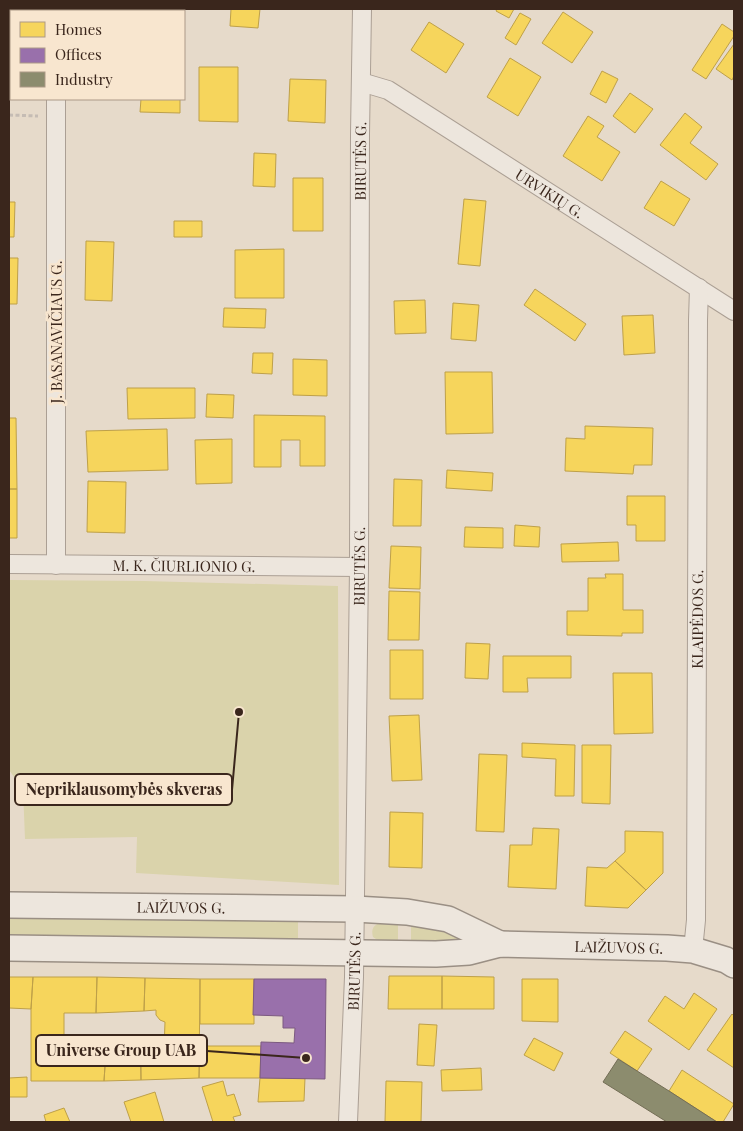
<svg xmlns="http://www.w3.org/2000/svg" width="743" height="1131" font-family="'Playfair Display',serif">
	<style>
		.green { fill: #dad3ab }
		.homes { fill: #f6d55c; stroke: #bea049 }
		.offices { fill: #9970ab; stroke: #7c5a80 }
		.industry { fill: #8c8c6e; stroke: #736d55 }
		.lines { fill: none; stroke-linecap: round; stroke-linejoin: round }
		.street-casing { stroke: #ab9f94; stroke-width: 20 }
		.secondary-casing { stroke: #9a8f84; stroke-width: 28 }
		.path { stroke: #c5bcb4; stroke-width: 3; stroke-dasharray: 4 2.5; stroke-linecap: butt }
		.street { stroke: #ede6dd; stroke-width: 18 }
		.secondary { stroke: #ede6dd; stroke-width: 25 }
		.labels { text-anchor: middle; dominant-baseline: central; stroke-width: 5; stroke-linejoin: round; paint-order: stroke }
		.street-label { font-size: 15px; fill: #3a261c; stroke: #f8e6cf }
		.leader { fill: none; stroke: #3a261c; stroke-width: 2 }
		.callout-dot { fill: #3a261c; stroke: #f8e6cf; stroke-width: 2 }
		.callout { fill: #f8e6cf; stroke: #3a261c; stroke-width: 2 }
		.callout-label { font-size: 16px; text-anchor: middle; font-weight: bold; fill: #3a261c }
	</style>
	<rect width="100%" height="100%" fill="#e6daca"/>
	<path class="green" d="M9,580L144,581L338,586L339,885L136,873L137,837L25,839L23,789L9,770Z
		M9,918L298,921V940L9,937Z
		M380,923H398V941H379L373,937C371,930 373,925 380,923Z
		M411,924L466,934V941L411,942Z"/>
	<path class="homes" d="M88,9H142V11H88Z
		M231,9H260L258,28L230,26Z
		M497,9H514L509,18L496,11Z
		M563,12L593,32L572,63L542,43Z
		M520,13L531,19L516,45L505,38Z
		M429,22L464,44L446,73L411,50Z
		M722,24L734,32V36L706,79L692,70Z
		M734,44V76L732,80L716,69Z
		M510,58L541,77L518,116L487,97Z
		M199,67H238V122L199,121Z
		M602,71L618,79L606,103L590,94Z
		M290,79L326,80L325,123L288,121Z
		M630,93L653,109L635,133L613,116Z
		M141,99H180V113L140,112Z
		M685,113L702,127L690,143L718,164L706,180L660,145Z
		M588,116L604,126L597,137L620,152L602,181L563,156Z
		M254,153L276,154L275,187L253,186Z
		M293,178H323V231H293Z
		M661,181L690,199L674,226L644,208Z
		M464,199L486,201L480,266L458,264Z
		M9,202H15L14,237H9Z
		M174,221H202V237H174Z
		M86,241L114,242L112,301L85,300Z
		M284,249V298H235V250Z
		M9,258H18L17,304H9Z
		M535,289L586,324L575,341L524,305Z
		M425,300L426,333L395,334L394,301Z
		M453,303L479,305L476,341L451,339Z
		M224,308L266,309L265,328L223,327Z
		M653,315L655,353L624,355L622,316Z
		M253,353H273L272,374L252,373Z
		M293,359L327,360V396L293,395Z
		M445,372H492L493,433L446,434Z
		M127,388H195V418L128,419Z
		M207,394L234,395L233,418L206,417Z
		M254,415L325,416V466H300V440H281V467H254Z
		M9,418H16L17,489H9Z
		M585,426L653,428L652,465H634L633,474L565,471L566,438L585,439Z
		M167,429L168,470L88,472L86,431Z
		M232,439V483L196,484L195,440Z
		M447,470L493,473L492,491L446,488Z
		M394,479L422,480L421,526H393Z
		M88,481L126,482L125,533L87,532Z
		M9,489H17V538H9Z
		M627,496H665V541H636V525H627Z
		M515,525L540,527L539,547L514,546Z
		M465,527L503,528V548L464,547Z
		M618,542L619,561L562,562L561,544Z
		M391,546L421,547L420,589L389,588Z
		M605,574H623V610H643V633H622V636L567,635V611H588V578H606Z
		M389,591L420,592L419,640H388Z
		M466,643L490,644L488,679L465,678Z
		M390,650H423V699H390Z
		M503,656H571V678H527L528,692H503Z
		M613,673H652L653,733L614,734Z
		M419,715L422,780L392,781L389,716Z
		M522,743L575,745L574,796H555L556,759L522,757Z
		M582,745H611L610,804L582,803Z
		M479,754L507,755L504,832L476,831Z
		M390,812L423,813L422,868L389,867Z
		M533,828L559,829L556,889L508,887L510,845H532Z
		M625,831L663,832V873L646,890L615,861L625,852Z
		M615,861L646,890L628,908L585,906L587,867L607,868Z
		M389,976H442V1009H388Z
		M442,976L494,977V1009H442Z
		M9,977H33L31,1009L9,1008Z
		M33,977H97L96,1013H64V1048L106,1051L104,1081H31V1009Z
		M97,977L145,978L144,1011L96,1013Z
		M145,978L200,979L199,1078L141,1080V1055H157L164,1049L165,1022L160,1020L156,1015V1010L144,1011Z
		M200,979H254V1024H200Z
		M522,979H558V1022L522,1021Z
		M694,993L717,1009L689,1050L648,1021L665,996L684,1009Z
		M732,1014L734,1016V1068L707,1050Z
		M419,1024L437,1025L434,1066L417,1065Z
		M625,1031L652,1049L637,1071L610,1053Z
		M534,1038L563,1053L554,1071L524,1055Z
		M133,1042L140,1046L141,1080L104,1081L106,1051H127L129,1043Z
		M200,1046H261L260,1078H199Z
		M481,1068L482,1090L442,1091L441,1070Z
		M682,1070L734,1104L723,1122H717L669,1091Z
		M27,1077V1097H9V1078Z
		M260,1078H305L304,1101L258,1102Z
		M223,1081L227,1096L234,1094L241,1115L233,1117L235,1122H213L202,1087Z
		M386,1081L422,1082L421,1122H385Z
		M155,1092L164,1122H131L124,1102Z
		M64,1108L70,1122H46L44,1115Z"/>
	<path class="offices" d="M254,979H326L325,1079L260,1078L261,1042L294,1043L295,1028H283V1016L253,1015Z"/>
	<path class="industry" d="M618,1059L669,1091L717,1122H667L603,1082Z"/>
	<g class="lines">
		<defs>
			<g id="street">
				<path d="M55,9V11"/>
				<path id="s1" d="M361,82L388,90L734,311"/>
				<path id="s2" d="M9,564L359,567"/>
				<path d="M56,565V99"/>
				<path id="s3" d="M693,950L696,920L698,320L699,288"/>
				<path id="s4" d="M348,1122L354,977L359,567L360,134L362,9"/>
			</g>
			<g id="secondary">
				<path id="s5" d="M9,905L355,909L407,912L448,919L500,944"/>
				<path id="s6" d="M9,948L436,954L469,952L500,944L667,948L693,950L726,960L734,965"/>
			</g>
		</defs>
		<use href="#street" class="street-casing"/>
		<use href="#secondary" class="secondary-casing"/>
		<path class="path" d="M9,115L38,116"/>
		<use href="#street" class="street"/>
		<use href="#secondary" class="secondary"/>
	</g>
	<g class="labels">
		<g class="street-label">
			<text stroke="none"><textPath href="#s4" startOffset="961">BIRUTĖS G.</textPath></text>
			<text stroke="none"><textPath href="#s1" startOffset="220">URVIKIŲ G.</textPath></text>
			<text transform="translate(56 332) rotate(-90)">J. BASANAVIČIAUS G.</text>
			<text stroke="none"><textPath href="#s2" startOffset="175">M. K. ČIURLIONIO G.</textPath></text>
			<text stroke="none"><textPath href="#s4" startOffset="556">BIRUTĖS G.</textPath></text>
			<text stroke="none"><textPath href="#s3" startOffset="331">KLAIPĖDOS G.</textPath></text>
			<text stroke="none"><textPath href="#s5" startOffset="172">LAIŽUVOS G.</textPath></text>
			<text stroke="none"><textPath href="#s6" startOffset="611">LAIŽUVOS G.</textPath></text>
			<text stroke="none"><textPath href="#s4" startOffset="151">BIRUTĖS G.</textPath></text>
		</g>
	</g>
	<path class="leader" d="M239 712L232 790M306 1058L207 1051"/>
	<g class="callout-dot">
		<circle cx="239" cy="712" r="5"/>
		<circle cx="306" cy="1058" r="5"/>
	</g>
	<g class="callout">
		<rect x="15" y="774" width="217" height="31" rx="5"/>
		<rect x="36" y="1035" width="171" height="31" rx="5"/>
	</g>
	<g class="callout-label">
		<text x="124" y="795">Nepriklausomybės skveras</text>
		<text x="121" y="1056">Universe Group UAB</text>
	</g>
	<rect width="743" height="1131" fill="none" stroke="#3a261c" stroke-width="20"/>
	<rect x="10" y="10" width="175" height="90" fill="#f8e6cf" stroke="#ac9987"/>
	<rect x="20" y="22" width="25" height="15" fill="#f6d55c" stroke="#ac9987"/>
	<text x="55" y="35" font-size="15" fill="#3a261c">Homes</text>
	<rect x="20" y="48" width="25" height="15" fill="#9970ab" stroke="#ac9987"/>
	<text x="55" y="60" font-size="15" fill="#3a261c">Offices</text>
	<rect x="20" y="72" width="25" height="15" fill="#8c8c6e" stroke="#ac9987"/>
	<text x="55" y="85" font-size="15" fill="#3a261c">Industry</text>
</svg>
